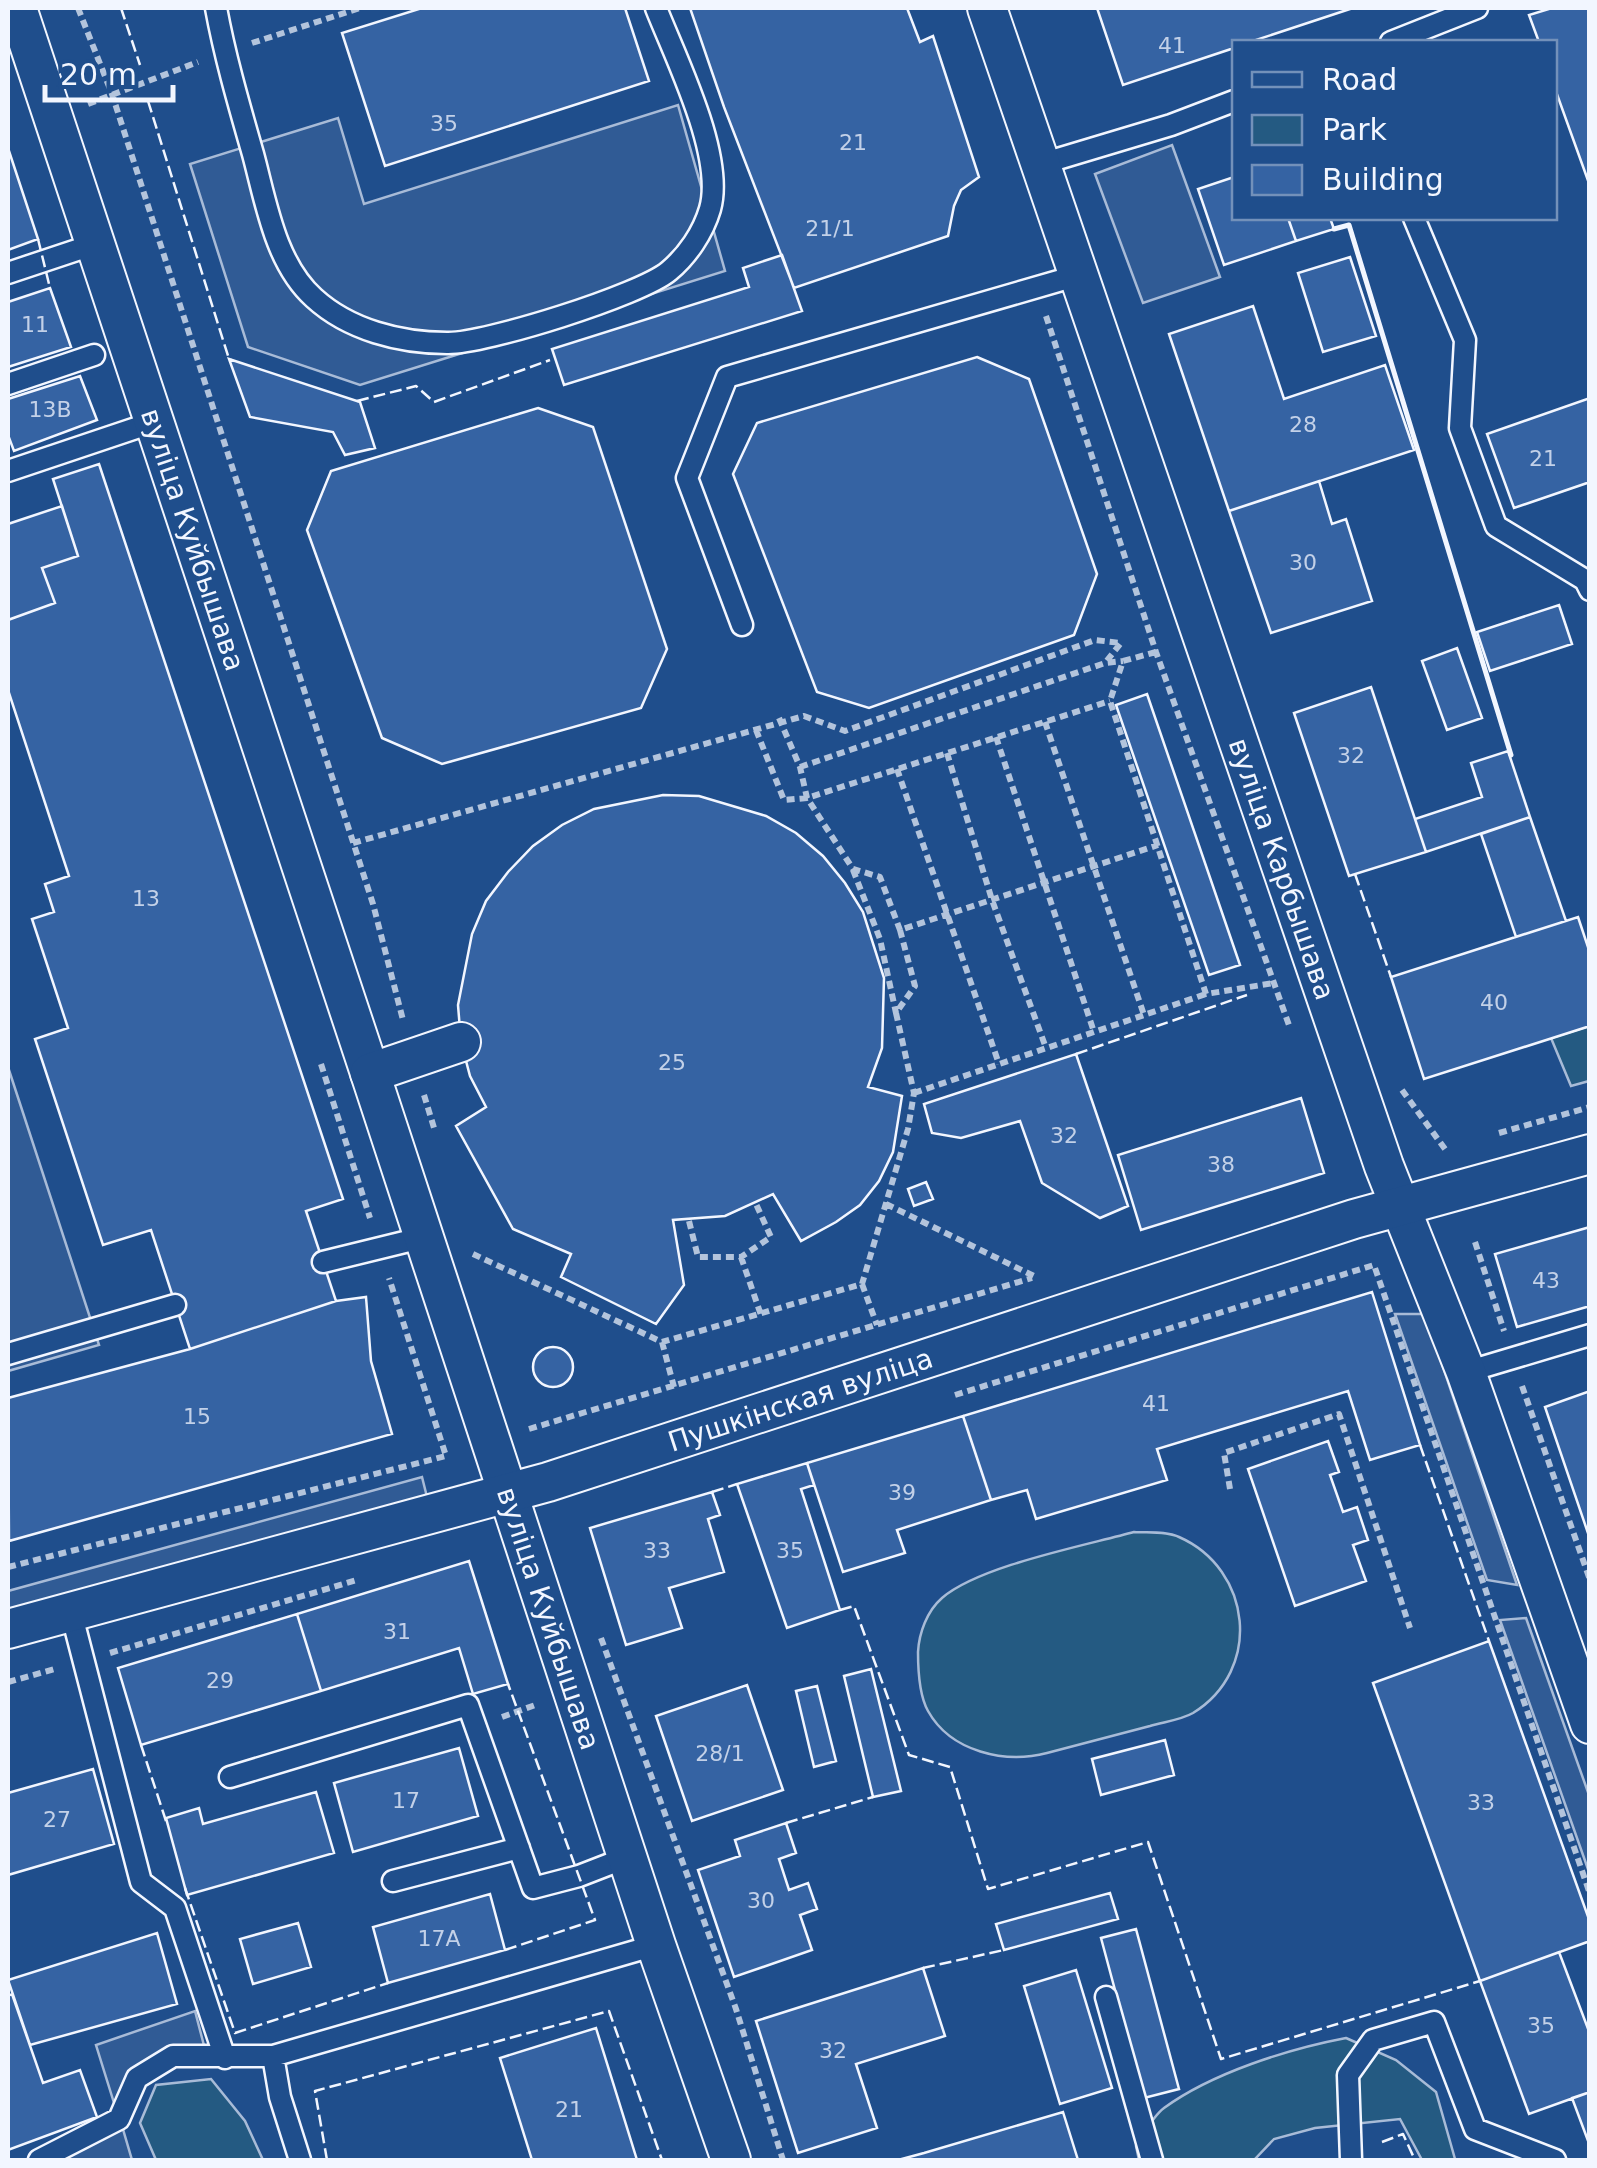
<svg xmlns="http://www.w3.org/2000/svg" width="1597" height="2168" font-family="'DejaVu Sans',sans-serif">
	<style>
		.green { fill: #245a82; stroke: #a8bbd7; stroke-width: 2.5 }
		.parking { fill: #305b95; stroke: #a8bbd7; stroke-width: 2.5 }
		.building { fill: #3563a3; stroke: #f2f6ff; stroke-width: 2.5 }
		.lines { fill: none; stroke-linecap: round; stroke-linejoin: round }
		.lane-casing { stroke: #f2f6ff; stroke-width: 25 }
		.street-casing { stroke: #f2f6ff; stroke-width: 42 }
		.path { stroke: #b3c4dc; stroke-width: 6; stroke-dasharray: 8 5; stroke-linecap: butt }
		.lane { stroke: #1f4e8c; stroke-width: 20 }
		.street { stroke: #1f4e8c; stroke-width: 38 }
		.fence { stroke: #f2f6ff; stroke-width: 2.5; stroke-dasharray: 12 5; stroke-linecap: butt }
		.wall { stroke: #f2f6ff; stroke-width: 5 }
		.labels { text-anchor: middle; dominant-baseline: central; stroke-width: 8; stroke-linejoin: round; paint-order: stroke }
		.number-label { font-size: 22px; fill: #c3d1e8 }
		.street-label { font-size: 28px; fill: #f2f6ff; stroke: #1f4e8c }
	</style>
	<rect width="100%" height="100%" fill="#1f4e8c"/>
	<path class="green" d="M1589,1026V1081L1571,1086L1551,1038Z
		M1134,1532C1148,1533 1166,1531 1179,1537C1252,1569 1263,1670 1193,1713C1181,1720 1163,1722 1150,1726C1115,1735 1081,1744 1047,1753C1005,1764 951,1752 928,1711C919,1695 918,1669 918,1652C919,1633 927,1611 942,1598C979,1566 1083,1546 1134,1532Z
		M1346,2038L1396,2060L1436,2092L1455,2159L1422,2160L1400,2119L1315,2128L1274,2139L1254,2160H1139L1136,2146C1144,2134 1152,2117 1164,2108C1212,2073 1288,2049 1346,2038Z
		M211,2079L245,2121L263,2160H156L140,2123L156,2085Z"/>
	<path class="parking" d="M678,105L725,271L360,385L248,347L190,164L338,118L364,204Z
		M1172,145L1220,277L1143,303L1095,174Z
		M8,1067L99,1345L8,1371Z
		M1395,1314H1425L1517,1585L1487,1580Z
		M422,1477L427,1497L8,1612V1591Z
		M1526,1618L1589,1795V1872L1500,1620Z
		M195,2011L207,2057L173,2056L137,2078L120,2119L132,2160H39L119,2119L96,2045Z"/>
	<path class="building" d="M422,8H625L649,81L385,166L342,33Z
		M690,8H907L920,42L933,36L979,177L961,190L954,206L948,236L794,288L724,107Z
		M1097,8H1353L1250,42H1234V48L1123,85Z
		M1552,8H1590V186L1554,86V42H1539L1529,15Z
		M8,148L38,239L8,250Z
		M1234,177V218H1288L1296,241L1224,265L1198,189Z
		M1288,218H1330L1334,229L1296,241Z
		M782,255L802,311L564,385L552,349L749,287L743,268Z
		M1350,257L1376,336L1323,352L1298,273Z
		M50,288L71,347L8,367V302Z
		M1253,306L1284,399L1385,365L1414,450L1229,511L1169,334Z
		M977,357L1029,379L1097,574L1074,635L869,708L817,692L733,474L757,423Z
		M229,359L360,402L375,448L345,455L333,432L250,417Z
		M80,376L97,420L14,451L8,435V399Z
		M1590,398V482L1514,508L1487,434Z
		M538,408L593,427L667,649L641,708L442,764L382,738L307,530L331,471Z
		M99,464L343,1199L306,1211L336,1301L190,1349L151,1230L103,1245L35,1039L68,1028L32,919L54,912L45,884L69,876L8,690V620L55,603L42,568L78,556L53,479Z
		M1319,481L1332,524L1346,519L1372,601L1271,633L1229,511Z
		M62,506L78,556L42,568L55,603L8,620V524Z
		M1559,605L1572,644L1490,671L1477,632Z
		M1457,648L1482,718L1447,730L1422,661Z
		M1371,687L1426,852L1349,876L1294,713Z
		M1147,694L1240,965L1209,975L1116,705Z
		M1508,751L1530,817L1426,852L1415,819L1482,797L1471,763Z
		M663,795L699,796L766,816L796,833L823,856L845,883L863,912L884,978L882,1048L868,1087L902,1096L893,1152L879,1181L860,1205L836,1222L801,1241L773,1194L725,1216L673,1220L684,1285L656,1324L561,1277L571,1254L513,1229L456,1126L486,1107L470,1076L461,1042L458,1005L472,934L486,901L508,872L533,846L562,825L594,809Z
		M1530,817L1566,921L1516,937L1481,834Z
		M1578,917L1590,953V1026L1424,1079L1391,977Z
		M1076,1054L1128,1206L1100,1218L1042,1183L1020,1121L961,1138L932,1133L924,1104Z
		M1301,1098L1324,1173L1141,1230L1118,1155Z
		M926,1182L933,1199L914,1206L908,1189Z
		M1590,1227V1306L1517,1327L1495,1254Z
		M1372,1292L1420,1445L1370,1460L1348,1391L1157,1449L1167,1480L1036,1519L1027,1490L991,1500L963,1416Z
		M366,1297L371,1361L392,1434L9,1541L8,1398L190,1349L336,1301Z
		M533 1367a20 20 0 1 1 40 0a20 20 0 1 1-40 0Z
		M1590,1391V1539L1545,1407Z
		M963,1416L991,1500L897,1530L905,1553L843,1572L807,1463Z
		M1328,1441L1339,1472L1330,1475L1343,1512L1357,1507L1368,1540L1353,1545L1366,1581L1295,1606L1248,1469Z
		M807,1463L814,1485L801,1489L840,1610L787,1628L737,1484Z
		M712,1492L720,1515L708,1519L724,1572L669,1588L682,1628L626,1645L590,1528Z
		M469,1561L508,1684L473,1694L459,1648L321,1691L297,1614Z
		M297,1614L321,1691L141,1745L118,1668Z
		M1489,1641L1590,1922V1941L1480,1981L1373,1683Z
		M871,1669L901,1791L873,1797L844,1676Z
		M747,1685L783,1790L692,1821L656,1716Z
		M817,1686L836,1761L814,1767L796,1691Z
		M1165,1740L1174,1775L1101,1795L1092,1759Z
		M459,1748L478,1816L353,1852L334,1783Z
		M93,1769L114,1844L8,1875V1793Z
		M316,1792L334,1853L187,1895L166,1818L199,1808L203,1824Z
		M786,1823L796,1853L779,1859L789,1890L808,1883L817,1909L800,1915L812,1950L734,1977L698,1870L740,1856L735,1840Z
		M1110,1893L1118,1919L1004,1950L996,1924Z
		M490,1894L505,1950L388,1983L373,1927Z
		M298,1923L311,1967L253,1984L240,1939Z
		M1136,1929L1179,2089L1144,2098L1101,1938Z
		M157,1933L177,2004L30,2045L8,1980Z
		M1559,1952L1590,2034V2092L1529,2114L1480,1981Z
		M923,1968L945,2036L856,2064L877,2128L798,2153L756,2021Z
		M1076,1970L1112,2088L1060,2104L1024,1986Z
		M12,1994L43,2083L80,2070L97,2117L8,2150V1996Z
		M596,2028L637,2160H532L500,2058Z
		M1590,2092V2146L1572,2098Z
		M1063,2112L1078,2160H898L924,2153Z"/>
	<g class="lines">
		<defs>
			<path id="lane" d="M216,8C225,57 239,105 253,154C266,202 275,263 314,298C349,330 400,343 447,343C484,344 641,295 669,271C687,256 703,233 710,209C725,156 676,59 656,8
				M1391,42L1477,8
				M1041,164L1171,125L1234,101
				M1414,218L1465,340L1460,428L1496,526L1585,580L1590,590
				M8,273L95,244
				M8,384L94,355
				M8,471L154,422
				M742,625L687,478L727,377L1079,275
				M323,1262L425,1237
				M8,1354L175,1305
				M1466,1372L1590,1335
				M71,1612L141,1882L175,1908L225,2058
				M230,1777L468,1705L533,1888L579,1876L628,1857
				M393,1881L519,1848
				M1106,1997L1152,2160
				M273,2056L280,2097L300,2160
				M39,2160L119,2119L137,2078L173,2056H273L656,1945
				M1351,2160L1348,2075L1373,2040L1434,2022L1475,2129L1555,2160"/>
			<g id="street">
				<path id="s1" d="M17,8L370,1073"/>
				<path id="s2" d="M987,8L1384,1166L1466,1372L1590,1724"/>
				<path id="s3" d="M461,1042L370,1073L656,1945L731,2160"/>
				<path id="s4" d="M8,1629L548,1482L1354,1219L1590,1154"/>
			</g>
		</defs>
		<use href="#lane" class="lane-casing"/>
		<use href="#street" class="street-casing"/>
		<path class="path" d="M78,8L112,94L373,904L403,1020
			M252,43L360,8
			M88,104L198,62
			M1046,316L1156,652L1290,1028
			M1156,652L1123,661L1110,701L1206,994L1274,983
			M779,718L800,767L807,798L853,869L880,877L900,930
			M1045,722L1144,1015
			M756,730L784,800L807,798L1110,701
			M996,737L1094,1032
			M947,753L992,900L1046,1048
			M800,767L1105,663L1123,661
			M897,769L999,1064
			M353,843L804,716L845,731L1095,640L1121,643L1105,663
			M853,870L880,939L896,1013
			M321,1064L370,1218
			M1402,1090L1445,1149L1449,1148
			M914,1093L1206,994
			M424,1095L435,1131
			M1499,1133L1590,1107
			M886,1204L1036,1277
			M689,1221L698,1257H741L771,1237L756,1204
			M1475,1242L1504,1331
			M473,1254L662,1342L862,1284L908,1129L914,1093L896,1013L915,986L900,930L1158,845
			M741,1257L761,1315
			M862,1284L877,1325
			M662,1342L674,1387
			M1522,1386L1590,1580
			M955,1395L1374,1265L1590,1894
			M529,1429L1032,1278
			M1230,1489L1224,1453L1339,1414L1410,1628
			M8,1567L446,1456L389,1278
			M601,1638L736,2009L783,2160
			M110,1653L357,1580
			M8,1682L55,1669
			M502,1717L538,1704"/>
		<use href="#lane" class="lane"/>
		<use href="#street" class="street"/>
		<path class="fence" d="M121,8L140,65
			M148,101L229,359L233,361
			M38,239L50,288
			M357,401L416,386L434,402L550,360
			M1355,874L1391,977
			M1076,1054L1247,995
			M1420,1445L1489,1641
			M712,1492L737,1484
			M840,1610L854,1606L909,1755L950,1767L988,1889L1148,1842L1221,2059L1480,1981
			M141,1745L166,1821
			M786,1823L873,1797
			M185,1888L235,2033L388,1983
			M505,1950L595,1920L508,1684
			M923,1968L1004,1950
			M1382,2142L1403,2134L1415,2160
			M327,2160L315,2091L609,2011L662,2160"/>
		<path class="wall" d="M1334,229L1349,225L1511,755"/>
	</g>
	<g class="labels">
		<g class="number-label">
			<text x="1172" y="45">41</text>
			<text x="444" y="123">35</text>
			<text x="853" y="142">21</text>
			<text x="830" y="228">21/1</text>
			<text x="35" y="324">11</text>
			<text x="50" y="409">13В</text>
			<text x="1303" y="424">28</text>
			<text x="1543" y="458">21</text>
			<text x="1303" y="562">30</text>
			<text x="1351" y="755">32</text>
			<text x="146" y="898">13</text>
			<text x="1494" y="1002">40</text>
			<text x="672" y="1062">25</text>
			<text x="1064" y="1135">32</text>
			<text x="1221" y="1164">38</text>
			<text x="1546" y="1280">43</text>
			<text x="1156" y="1403">41</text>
			<text x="197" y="1416">15</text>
			<text x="902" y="1492">39</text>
			<text x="657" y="1550">33</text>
			<text x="790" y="1550">35</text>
			<text x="397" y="1631">31</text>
			<text x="220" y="1680">29</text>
			<text x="720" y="1753">28/1</text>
			<text x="406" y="1800">17</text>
			<text x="1481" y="1802">33</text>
			<text x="57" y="1819">27</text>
			<text x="761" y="1900">30</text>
			<text x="439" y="1938">17А</text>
			<text x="1541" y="2025">35</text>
			<text x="833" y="2050">32</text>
			<text x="569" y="2109">21</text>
		</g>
		<g class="street-label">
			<text stroke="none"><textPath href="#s1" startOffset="560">вуліца Куйбышава</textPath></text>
			<text stroke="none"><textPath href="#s2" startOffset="910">вуліца Карбышава</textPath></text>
			<text stroke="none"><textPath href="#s4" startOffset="825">Пушкінская вуліца</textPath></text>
			<text stroke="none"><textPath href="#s3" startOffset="670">вуліца Куйбышава</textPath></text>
		</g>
	</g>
	<rect width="1597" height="2168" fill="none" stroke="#f2f6ff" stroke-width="20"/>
	<rect x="1232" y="40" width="325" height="180" fill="#1f4e8c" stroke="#7391ba" stroke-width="2.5"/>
	<rect x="1252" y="72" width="50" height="15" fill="#1f4e8c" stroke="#7391ba" stroke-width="2.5"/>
	<text x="1322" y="90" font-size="30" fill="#f2f6ff">Road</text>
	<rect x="1252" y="115" width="50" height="30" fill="#245a82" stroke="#7391ba" stroke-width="2.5"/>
	<text x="1322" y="140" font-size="30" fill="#f2f6ff">Park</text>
	<rect x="1252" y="165" width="50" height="30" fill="#3563a3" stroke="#7391ba" stroke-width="2.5"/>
	<text x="1322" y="190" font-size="30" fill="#f2f6ff">Building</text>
	<path d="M45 85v15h128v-15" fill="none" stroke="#f2f6ff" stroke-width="5"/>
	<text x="60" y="85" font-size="30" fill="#f2f6ff" stroke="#1f4e8c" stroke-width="8" paint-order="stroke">20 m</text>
</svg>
